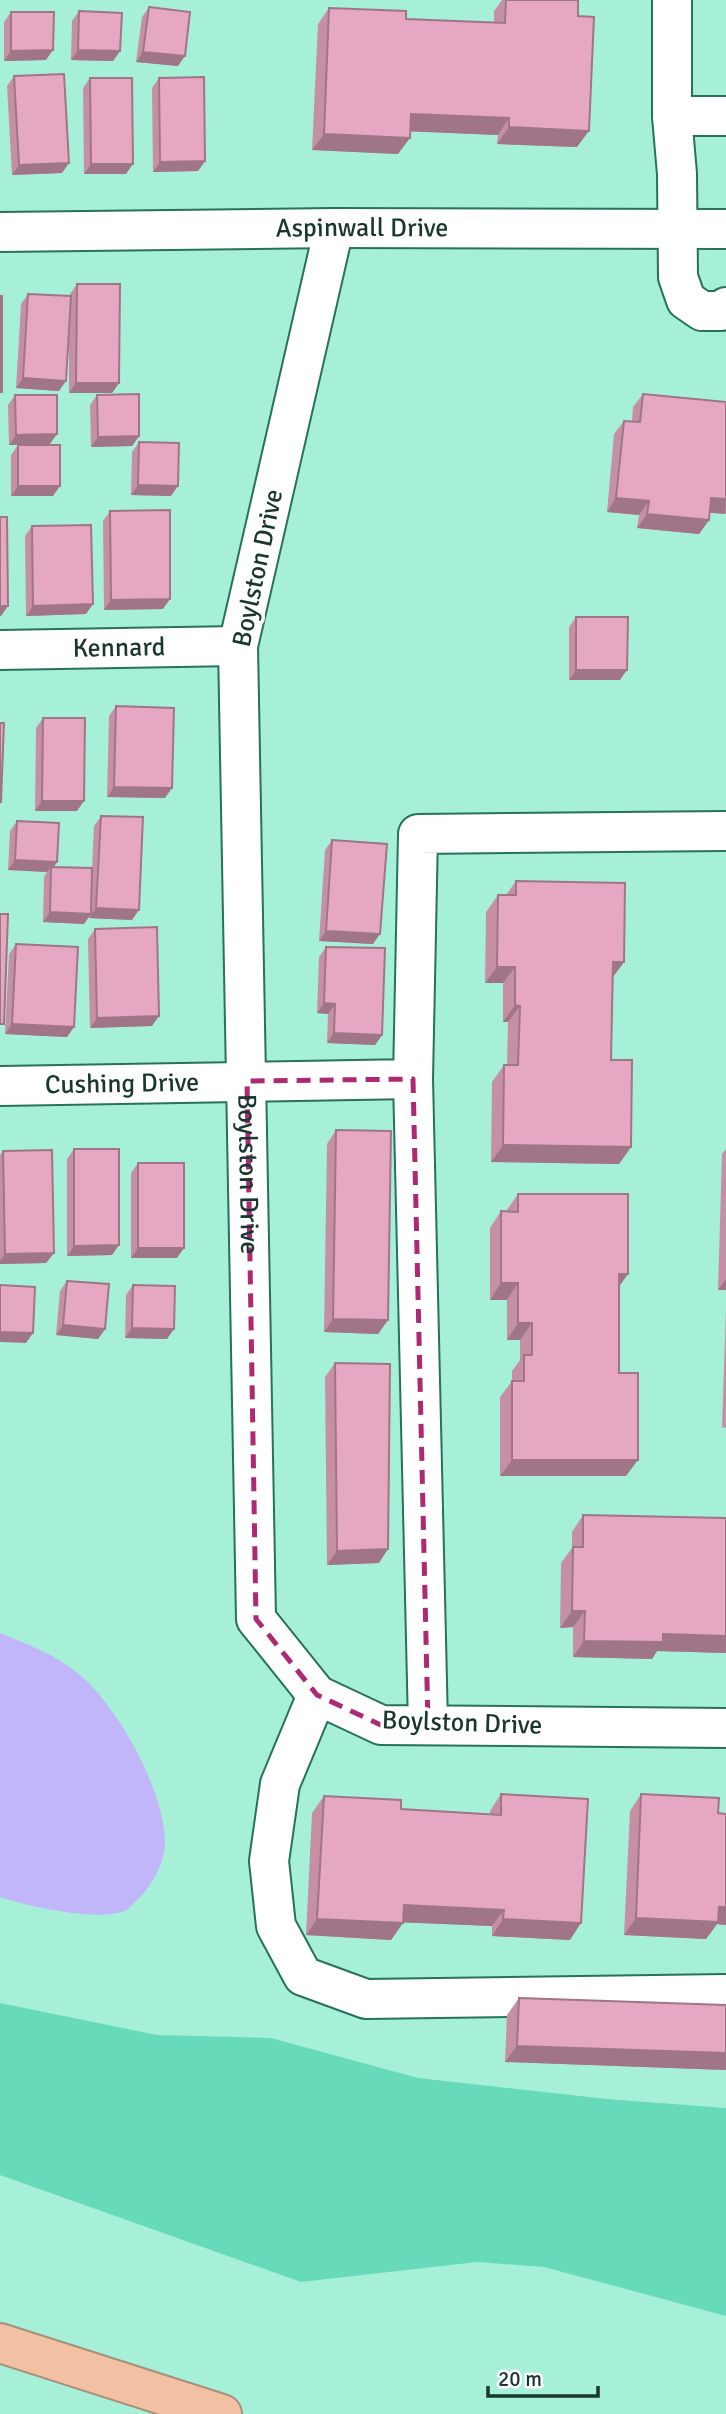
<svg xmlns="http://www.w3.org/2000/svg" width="726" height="2414" font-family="Signika,sans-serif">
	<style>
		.green { fill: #67dab9 }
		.water { fill: #c1b6f9 }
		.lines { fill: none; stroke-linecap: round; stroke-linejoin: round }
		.minor-casing { stroke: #27715d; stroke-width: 42 }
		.highway-casing { stroke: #a6907a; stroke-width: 42 }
		.minor { stroke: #fff; stroke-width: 38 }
		.highway { stroke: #f2c0a3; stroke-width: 38 }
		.wall { fill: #c590a6 }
		.shaded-wall { fill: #a07587 }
		.building { fill: #e5a7c1; stroke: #a07587; stroke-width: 2 }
		.marked { fill: none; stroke: #ad2972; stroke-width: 5; stroke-dasharray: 14 9; stroke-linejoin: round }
		.labels { text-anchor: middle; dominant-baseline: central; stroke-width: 7; stroke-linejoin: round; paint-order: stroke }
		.street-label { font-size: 26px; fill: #19372e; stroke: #fff }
	</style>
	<rect width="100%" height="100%" fill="#a7f0d8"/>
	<path class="green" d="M0,2003L157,2035L271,2038L418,2078L607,2099L726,2108V2316L544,2267L477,2262L301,2282L0,2175Z"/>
	<path class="water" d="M0,1633C27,1644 57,1655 80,1675C119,1708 165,1792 165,1843C165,1861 153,1884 141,1896C136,1900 131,1907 126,1910C103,1923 25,1906 0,1897Z"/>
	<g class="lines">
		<defs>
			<g id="minor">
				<path d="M672,0V116L677,174L678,277L686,300L702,311H721L726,307"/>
				<path d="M672,116H726"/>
				<path id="s1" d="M334,228L238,646L256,1619L317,1695L381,1725L726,1728"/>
				<path id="s2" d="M0,232L334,228L726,229"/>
				<path id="s3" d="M0,650L238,646"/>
				<path d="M413,1079L428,1725"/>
				<path id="s4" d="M0,1086L413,1079L418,834L726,831"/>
				<path d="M317,1695L280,1784L269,1861L276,1926L303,1976L366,1999L726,1994"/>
			</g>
			<path id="highway" d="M0,2343L222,2414"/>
		</defs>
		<use href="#minor" class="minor-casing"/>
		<use href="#highway" class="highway-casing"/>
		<use href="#minor" class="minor"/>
		<use href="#highway" class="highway"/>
	</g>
	<path class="wall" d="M502,0H578L577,147L497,144L498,135L410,131L398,154L312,150L318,24L329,8L406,19L494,23V11Z
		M149,7L178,66L136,62L142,17Z
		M79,11L120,51L113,61L71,60L72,21Z
		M11,12L46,60L4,61V22Z
		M14,76L62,173L12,175L7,86Z
		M90,78L126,174H84L83,88Z
		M159,78L205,161L198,171L153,172L152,88Z
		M77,284L119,383L112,393H69V317L59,391L16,388L21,304L28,294L70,296V294Z
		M643,394L726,423V513L725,514L709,512V520L699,534L637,528L639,515L607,512L614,434L624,421H632L633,407Z
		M15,395L50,444L9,445L8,405Z
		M97,395L139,436L132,446L91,447L90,405Z
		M139,442L171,496L131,495L132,452Z
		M18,445L53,496H11V455Z
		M110,511L163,609L104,610L103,521Z
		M32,526L86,614L26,616L25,536Z
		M576,617L620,680H569V627Z
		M116,706L165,798L107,797L109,716Z
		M43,718L77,811H35L36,728Z
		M101,816L132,920L89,918L90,915L84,924L43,922L44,877L47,872L8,870L10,831L17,821L57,862L54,867L92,868L94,826Z
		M332,840L373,944L319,941L325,850Z
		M516,881L624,962L613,977L611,1060L631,1147L619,1164L491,1162L492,1082L504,1065H507L508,1022H503V983H485L486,912L498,895H506Z
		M95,929L152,1026L90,1028L88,939Z
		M16,944L74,1027L67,1037L5,1034L9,954Z
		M326,947L382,1035L375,1045L327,1043L328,1014L317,1013L319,957Z
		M336,1130L388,1320L378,1334L324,1332L327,1144Z
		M74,1149L112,1255L67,1256V1159Z
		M726,1149V1290H718L722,1154Z
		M3,1151L54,1253L46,1263L0,1264V1155Z
		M138,1163L177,1258H131V1173Z
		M518,1194L619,1287V1373L626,1476H500V1397L512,1381V1371L520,1360V1340H507V1300H490V1228L501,1211H506Z
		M67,1281L105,1329L98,1339L56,1335L60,1291Z
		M133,1285L167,1339L125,1338L126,1295Z
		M726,1307V1428L722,1427Z
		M335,1363L379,1563L327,1565L325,1377Z
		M583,1515L726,1518V1653L657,1651L652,1659L573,1657V1627L560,1628L561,1563L572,1548V1532Z
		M501,1794L570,1940L492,1936V1926L403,1922L391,1940L306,1935L312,1813L324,1796L401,1809L490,1814V1811Z
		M641,1794L718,1813L726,1814V1925L717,1924L706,1939L624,1935L630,1811Z
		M519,1998L726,2005V2070L505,2062L507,2015Z"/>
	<path class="shaded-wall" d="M53,50L46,60L4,61L11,51Z
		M78,50L120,51L113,61L71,60Z
		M143,52L185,56L178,66L136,62Z
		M411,114L509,118L498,135L400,131Z
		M509,127L589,131L577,147L497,144Z
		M324,134L410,138L398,154L312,150Z
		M205,161L198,171L153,172L160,162Z
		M69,163L62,173L12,175L19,165Z
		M91,164H133L126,174H84Z
		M23,378L66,381L59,391L16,388Z
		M76,383H119L112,393H69Z
		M57,434L50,444L9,445L16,435Z
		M139,436L132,446L91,447L98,437Z
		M138,485L178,486L171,496L131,495Z
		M18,486H60L53,496H11Z
		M616,498L649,501L639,515L607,512Z
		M711,498L726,499L725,514L701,512Z
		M647,514L709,520L699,534L637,528Z
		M170,599L163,609L104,610L111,600Z
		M93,604L86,614L26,616L33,606Z
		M0,606H8L1,616H0Z
		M576,670H627L620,680H569Z
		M114,787L172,788L165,798L107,797Z
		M42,801H84L77,811H35Z
		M15,860L57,862L51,870V867L47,872L8,870Z
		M96,908L139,910L132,920L89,918Z
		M50,912L91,914L84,924L43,922Z
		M326,931L380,934L373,944L319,941Z
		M613,962H624L612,978Z
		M497,967H515L503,983H485Z
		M324,1003L335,1004L328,1014L317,1013Z
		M515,1005L520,1006L508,1022H503Z
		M159,1016L152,1026L90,1028L97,1018Z
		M12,1024L74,1027L67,1037L5,1034Z
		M334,1033L382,1035L375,1045L327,1043Z
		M503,1145L631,1147L619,1164L491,1162Z
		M119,1245L112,1255L67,1256L74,1246Z
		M138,1248H184L177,1258H131Z
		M54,1253L46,1263L0,1264V1261L5,1254Z
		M619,1274H628L616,1291Z
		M726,1279V1290H718Z
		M501,1283H518L507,1300H490Z
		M333,1319L388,1320L378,1334L324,1332Z
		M518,1323H532L520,1340H507Z
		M63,1325L105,1329L98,1339L56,1335Z
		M132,1328L174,1329L167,1339L125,1338Z
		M0,1332L33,1333L26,1343L0,1342Z
		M512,1460H638L626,1476H500Z
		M388,1549L379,1563L327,1565L337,1551Z
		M572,1611H585L573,1627L560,1628Z
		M663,1634L726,1636V1653L657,1651L652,1659L573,1657L584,1641Z
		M404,1905L504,1910L492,1926L392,1922Z
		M719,1907H726V1925L717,1924L706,1939L624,1935L636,1918Z
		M317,1919L403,1923L391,1940L306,1935Z
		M503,1919L581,1923L570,1940L492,1936Z
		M517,2046L726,2053V2070L505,2062Z"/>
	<path class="building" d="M506,0H578V16L594,17L589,131L509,127V118L411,114L410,138L324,134L329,8L406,11V19L505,23Z
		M149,7L190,12L185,56L143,52Z
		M79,11L122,13L120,51L78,50Z
		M11,12H54L53,50L11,51Z
		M64,74L69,163L19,165L14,76Z
		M204,77L205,161L160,162L159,78Z
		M90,78H132L133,164H91Z
		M77,284H120L119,383H76Z
		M28,294L71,296L66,381L23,378Z
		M0,296H2V392H0Z
		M139,394V436L98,437L97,395Z
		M643,394L726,402V499L711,498L709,520L647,514L649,501L616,498L624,421L640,422Z
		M15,395H57V434L16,435Z
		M139,442L179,443L178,486L138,485Z
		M18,445H60V486H18Z
		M170,510V599L111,600L110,511Z
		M0,517H7L8,606H0Z
		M91,525L93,604L33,606L32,526Z
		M576,617H628L627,670H576Z
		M116,706L174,708L172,788L114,787Z
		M43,718H85L84,801H42Z
		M0,723H4L1,802H0Z
		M101,816L143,817L139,910L96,908Z
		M17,821L59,823L57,862L15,860Z
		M332,840L387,844L380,934L326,931Z
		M51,867L92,868L91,914L50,912Z
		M516,881L625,883L624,962H613L611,1060H632L631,1147L503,1145L504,1065H518L520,1006L515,1005V967H497L498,895H516Z
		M0,914H8L4,1024H0Z
		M157,927L159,1016L97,1018L95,929Z
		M16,944L78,947L74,1027L12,1024Z
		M326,947L385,948L382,1035L334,1033L335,1004L324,1003Z
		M336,1130L391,1131L388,1320L333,1319Z
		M74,1149H119V1245L74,1246Z
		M52,1150L54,1253L5,1254L3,1151Z
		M138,1163H184V1248H138Z
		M518,1194H628V1274H619V1373H638V1460H512V1381H524V1355H532V1323H518V1283H501V1211L518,1212Z
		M67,1281L109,1284L105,1329L63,1325Z
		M0,1285L35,1287L33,1333L0,1332Z
		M133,1285L175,1286L174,1329L132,1328Z
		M335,1363L390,1364L388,1549L337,1551Z
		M583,1515L726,1518V1636L663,1634V1642L584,1641L585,1611H572L573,1547H583Z
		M501,1794L588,1799L581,1923L503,1919L504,1910L404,1905L403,1923L317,1919L324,1796L401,1800V1809L501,1815Z
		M641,1794L719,1798L718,1813L726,1814V1907H719L718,1922L636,1918Z
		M519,1998L726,2005V2053L517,2046Z"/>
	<path class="marked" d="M413,1079L428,1725H381L317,1695L256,1619L247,1081Z"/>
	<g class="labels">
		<g class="street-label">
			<text stroke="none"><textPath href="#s2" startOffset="362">Aspinwall Drive</textPath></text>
			<text transform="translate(258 568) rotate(-78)">Boylston Drive</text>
			<text stroke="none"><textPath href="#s3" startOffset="119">Kennard</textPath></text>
			<text stroke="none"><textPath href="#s4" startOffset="122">Cushing Drive</textPath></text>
			<text stroke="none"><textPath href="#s1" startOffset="957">Boylston Drive</textPath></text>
			<text transform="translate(462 1723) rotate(2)">Boylston Drive</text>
		</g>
	</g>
	<path d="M488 2386v10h110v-10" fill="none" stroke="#19372e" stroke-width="3.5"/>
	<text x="498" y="2386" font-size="21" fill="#19372e" stroke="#ffffff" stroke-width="5" paint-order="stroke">20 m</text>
</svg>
